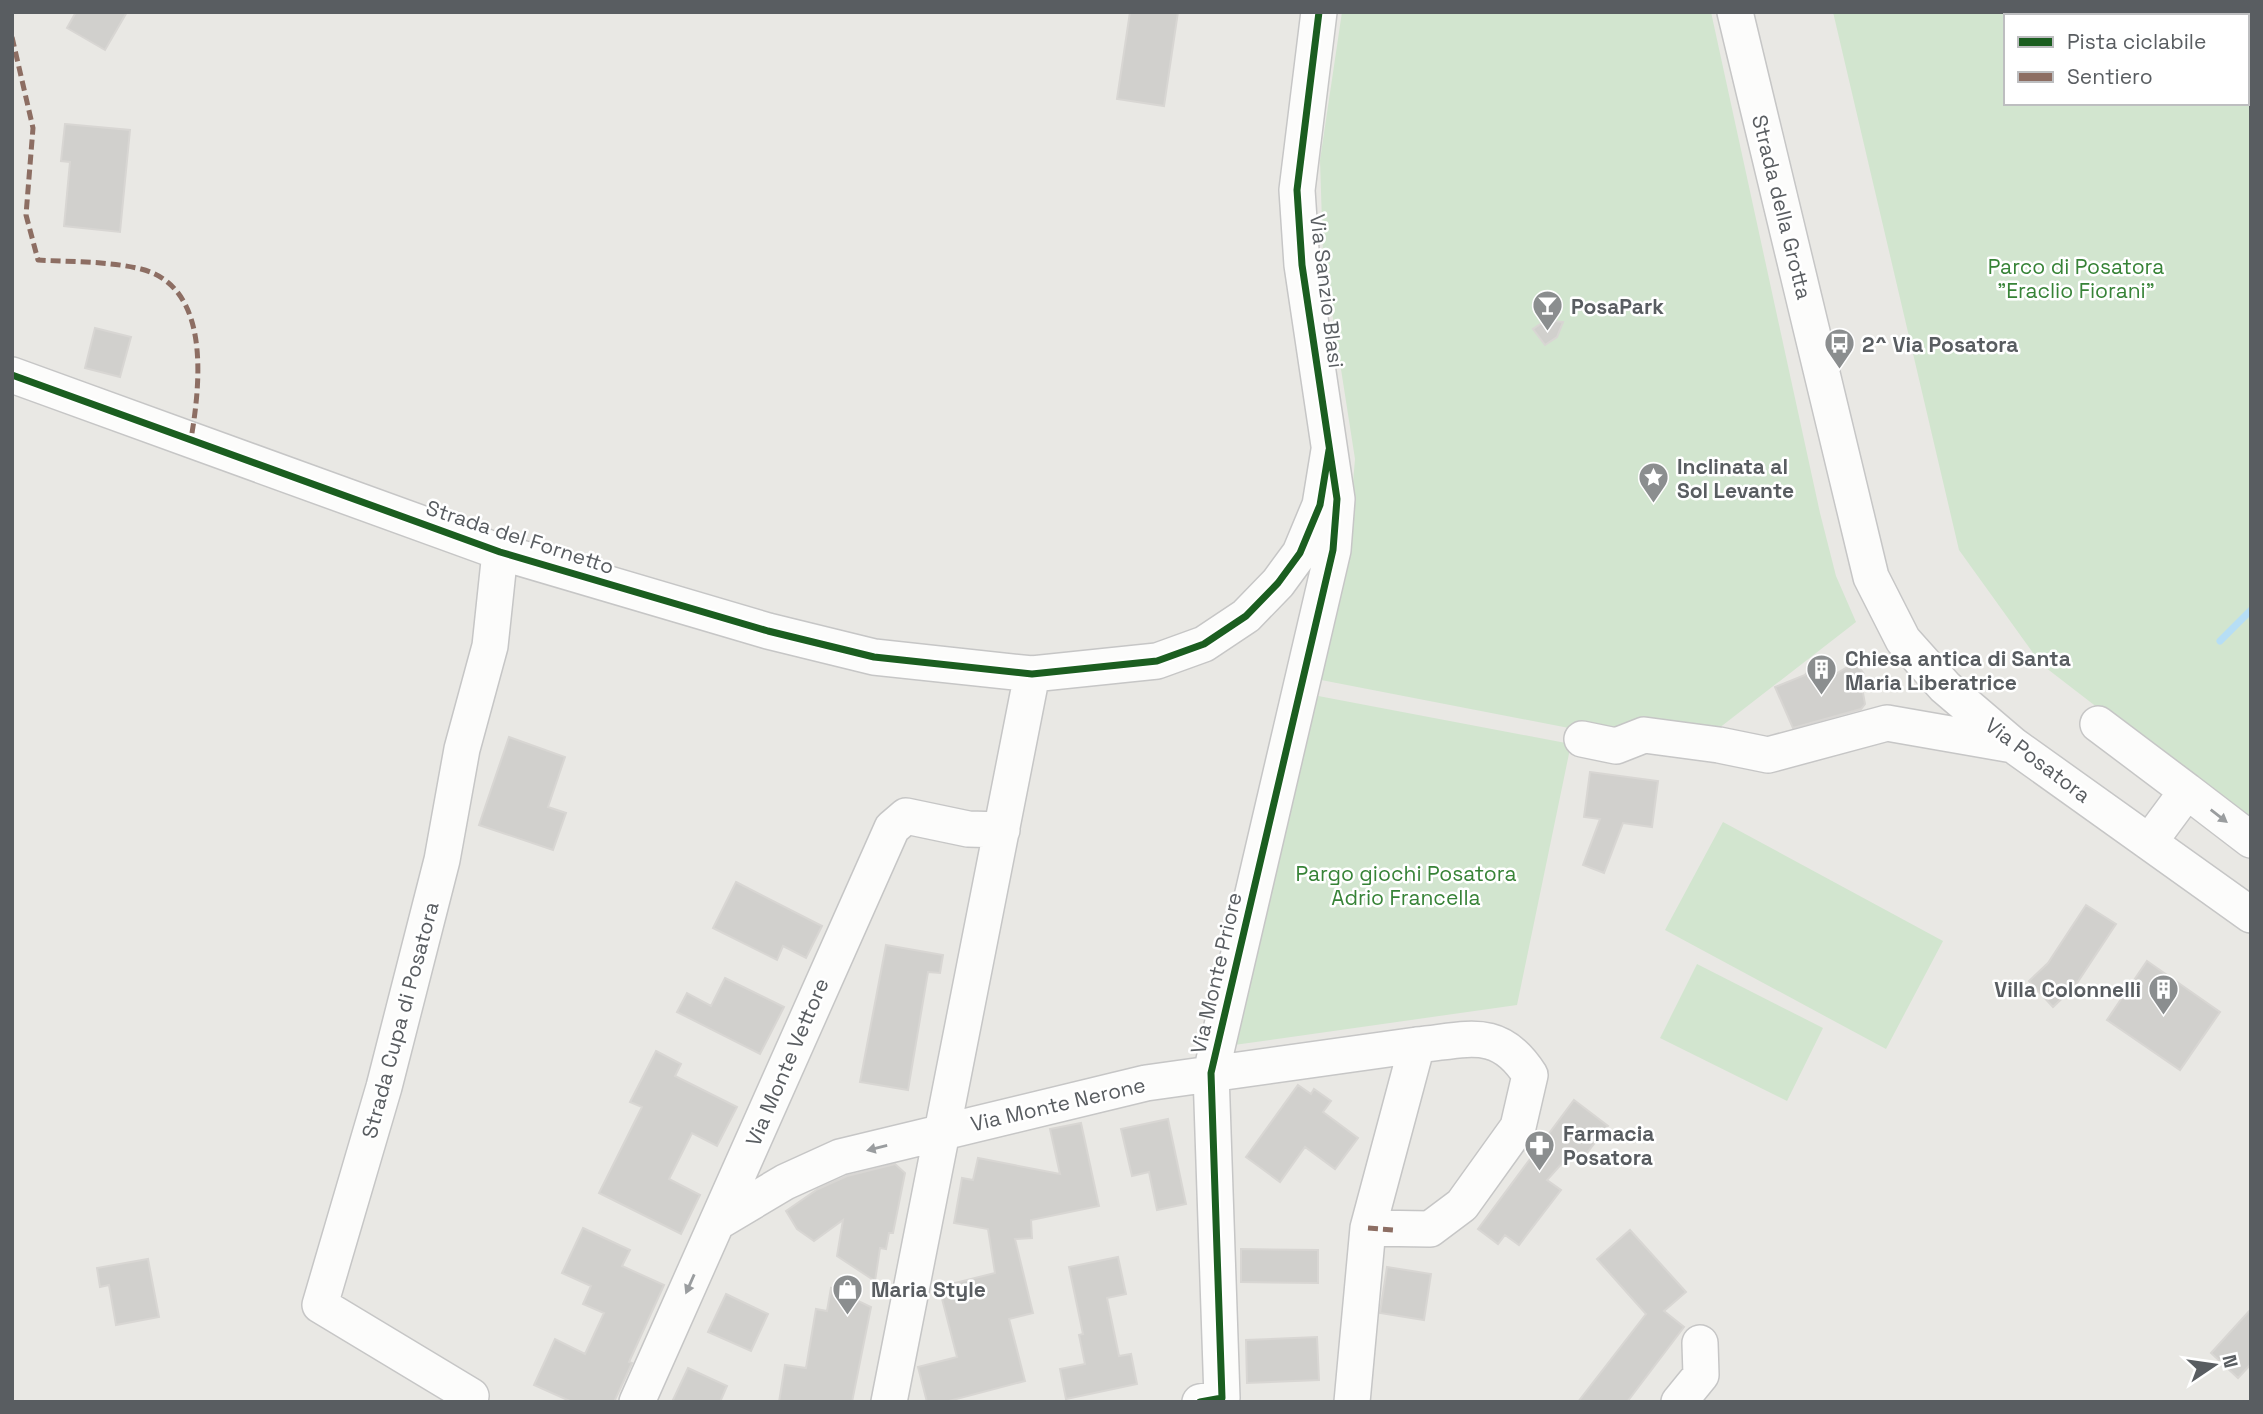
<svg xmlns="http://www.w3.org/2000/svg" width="2263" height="1414" font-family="'Space Grotesk',sans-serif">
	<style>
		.green { fill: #d2e5cf; fill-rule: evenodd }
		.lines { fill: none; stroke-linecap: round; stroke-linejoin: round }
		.stream { stroke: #b6def5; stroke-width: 7 }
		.building { fill: #d1d0cd; stroke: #d8d6d3; stroke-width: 2 }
		.minor-casing { stroke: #c6c6c6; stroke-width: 38 }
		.minor { stroke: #fcfcfb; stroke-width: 35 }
		.quiet { stroke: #8d6e63; stroke-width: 5; stroke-dasharray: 10 5; stroke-linecap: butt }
		.cycleway-casing { stroke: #fff; stroke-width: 11 }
		.cycleway { stroke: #1b5e20; stroke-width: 7 }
		.oneway { fill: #9a9d9f }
		.labels { text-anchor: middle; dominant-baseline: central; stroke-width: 5; stroke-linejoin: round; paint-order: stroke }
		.street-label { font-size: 21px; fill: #595d61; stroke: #fff }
		.park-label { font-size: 21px; fill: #378337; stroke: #fff }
		.poi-label { font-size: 21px; font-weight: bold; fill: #595d61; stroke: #fff; text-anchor: start }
	</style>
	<rect width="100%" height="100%" fill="#e9e8e4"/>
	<path class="green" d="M1342,12H1711L1820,513L1836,576L1856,622L1714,732L1610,736L1316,679L1348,541L1355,459L1323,254L1320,160Z
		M1833,12H2251V826L2041,664L1959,550ZM2006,16H2247V103H2006Z
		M1313,695L1571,744L1517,1005L1234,1045Z
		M1723,822L1943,941L1886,1049L1665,930Z
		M1697,964L1823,1028L1787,1101L1660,1038Z"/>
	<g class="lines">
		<path class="stream" d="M2220,641L2251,610"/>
	</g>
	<path class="building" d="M76,12H127L105,50L67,28Z
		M1130,12H1178L1164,106L1117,99Z
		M65,124L130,130L120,232L64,226L70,162L61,161Z
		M1546,320L1563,322L1557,337L1545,345L1533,329Z
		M95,328L131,337L120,377L85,368Z
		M1824,666L1834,675L1849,666H1858L1864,674L1861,682L1865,704L1861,709L1793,728L1775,687L1805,675L1811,668Z
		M509,737L565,757L548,807L566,813L553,850L479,825Z
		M1590,772L1658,781L1652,827L1623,823L1604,873L1583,865L1600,819L1584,817Z
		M736,882L822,926L806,958L783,946L777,960L713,928Z
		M2086,905L2116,924L2075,986L2053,1007L2029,981L2048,963Z
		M886,945L943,955L940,973L928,972L908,1090L860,1082Z
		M2147,961L2220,1012L2180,1070L2107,1020Z
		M725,978L784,1007L760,1054L677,1012L687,993L711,1006Z
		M656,1051L681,1064L675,1076L737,1107L717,1146L692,1133L669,1179L700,1195L681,1234L599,1193L642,1107L630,1102Z
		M1298,1085L1311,1094L1314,1089L1331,1101L1323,1112L1358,1138L1335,1169L1305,1147L1280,1182L1246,1157Z
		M1574,1100L1608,1126L1583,1158L1573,1151L1547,1180L1561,1190L1519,1245L1505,1235L1498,1244L1478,1229Z
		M1168,1119L1186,1204L1157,1210L1149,1172L1132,1176L1121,1129Z
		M1081,1123L1099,1206L1031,1220L1032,1238L1015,1239L1033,1313L1009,1319L1025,1381L945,1402H927L918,1367L957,1357L939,1287L995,1273L988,1229L954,1223L962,1178L973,1180L978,1158L1060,1174L1050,1129Z
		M895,1164L905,1173L893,1233H889L886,1249L880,1248L875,1281L837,1256L843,1220L814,1241L797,1229L786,1211L818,1189L847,1176Z
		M583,1228L630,1250L622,1266L664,1285L629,1362L632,1363L614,1402H572L534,1385L555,1339L585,1354L604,1313L583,1304L591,1286L562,1273Z
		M1630,1230L1686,1292L1664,1311L1684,1327L1627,1402H1578L1646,1314L1597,1259Z
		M1241,1249L1318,1250V1283L1241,1282Z
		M1118,1257L1126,1294L1107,1298L1119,1356L1131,1354L1137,1384L1066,1399L1060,1369L1085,1364L1079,1335L1083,1334L1069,1267Z
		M148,1259L159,1317L116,1325L109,1285L100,1287L97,1268Z
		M1387,1267L1431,1274L1424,1320L1380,1313Z
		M831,1288L871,1307L852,1402H779L785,1365L806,1368L816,1309L827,1311Z
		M726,1294L768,1314L751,1351L708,1332Z
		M2251,1309V1364L2238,1378L2211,1353Z
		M1317,1337L1319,1380L1247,1383L1246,1340Z
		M688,1368L727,1386L720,1402H672Z"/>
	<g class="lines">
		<defs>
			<path id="minor" d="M1735,12L1871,577L1903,640L1945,687L2013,745L2251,915
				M12,375L500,552L768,631L874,657L1032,674L1157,661L1204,644L1246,616L1278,583L1300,553L1320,505L1329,450
				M2098,724L2187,791L2150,841
				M1582,739L1616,746L1644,735L1719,745L1768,755L1887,723L2013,745
				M2187,791L2251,840
				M718,1222L785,1182L840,1157L1146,1083L1417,1045
				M468,1402L471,1396L320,1305L384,1087L442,860L462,749L490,646L500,552
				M637,1402L892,828L906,816L968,829L1002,830
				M889,1402L1032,674
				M1200,1402L1222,1398L1211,1073L1333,550L1337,499L1302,265L1297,190L1319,12
				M1352,1402L1368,1228L1417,1045C1468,1040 1499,1026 1530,1075L1518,1127L1462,1205L1430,1229L1368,1228
				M1679,1402L1701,1375L1700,1343"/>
		</defs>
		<use href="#minor" class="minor-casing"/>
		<use href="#minor" class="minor"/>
		<path class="quiet" d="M12,37L33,128L26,215L38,260C72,262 108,261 141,269C212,287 200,386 191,439
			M1368,1228L1394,1230"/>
		<defs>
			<path id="cycleway" d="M12,375L500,552L768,631L874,657L1032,674L1157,661L1204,644L1246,616L1278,583L1300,553L1320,505L1329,450
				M1200,1402L1222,1398L1211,1073L1333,550L1337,499L1302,265L1297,190L1319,12"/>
		</defs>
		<use href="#cycleway" class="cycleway-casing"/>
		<use href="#cycleway" class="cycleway"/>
	</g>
	<defs><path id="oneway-solid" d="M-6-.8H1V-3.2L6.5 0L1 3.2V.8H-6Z" transform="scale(1.75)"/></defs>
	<g class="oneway">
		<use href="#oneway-solid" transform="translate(2219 816) rotate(38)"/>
		<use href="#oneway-solid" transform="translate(877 1148) rotate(166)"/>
		<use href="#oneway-solid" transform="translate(690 1284) rotate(114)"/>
	</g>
	<defs>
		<symbol id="bar-pin" viewBox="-11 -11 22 30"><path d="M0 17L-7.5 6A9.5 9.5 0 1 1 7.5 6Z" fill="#8b8e8f" stroke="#fff"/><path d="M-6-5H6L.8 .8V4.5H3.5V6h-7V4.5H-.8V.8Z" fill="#fff"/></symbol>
		<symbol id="bus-pin" viewBox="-11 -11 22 30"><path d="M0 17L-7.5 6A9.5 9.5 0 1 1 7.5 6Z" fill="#8b8e8f" stroke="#fff"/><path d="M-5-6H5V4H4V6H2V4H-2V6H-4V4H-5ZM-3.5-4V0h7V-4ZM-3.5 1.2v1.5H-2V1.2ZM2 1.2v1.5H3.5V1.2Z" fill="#fff"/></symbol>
		<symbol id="sight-pin" viewBox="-11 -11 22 30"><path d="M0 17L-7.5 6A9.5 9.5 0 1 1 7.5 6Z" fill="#8b8e8f" stroke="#fff"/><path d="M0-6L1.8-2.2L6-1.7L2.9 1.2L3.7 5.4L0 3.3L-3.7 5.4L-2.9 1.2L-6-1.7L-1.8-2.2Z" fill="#fff"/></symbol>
		<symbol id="building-pin" viewBox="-11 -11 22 30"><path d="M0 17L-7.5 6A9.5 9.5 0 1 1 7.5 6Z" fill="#8b8e8f" stroke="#fff"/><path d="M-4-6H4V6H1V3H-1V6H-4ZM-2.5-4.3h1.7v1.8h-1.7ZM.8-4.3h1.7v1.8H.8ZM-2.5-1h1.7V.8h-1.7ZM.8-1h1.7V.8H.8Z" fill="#fff"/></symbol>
		<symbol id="pharmacy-pin" viewBox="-11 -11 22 30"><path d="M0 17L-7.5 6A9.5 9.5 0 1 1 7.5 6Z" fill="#8b8e8f" stroke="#fff"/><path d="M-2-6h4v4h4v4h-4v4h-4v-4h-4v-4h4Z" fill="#fff"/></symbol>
		<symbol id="shop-pin" viewBox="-11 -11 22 30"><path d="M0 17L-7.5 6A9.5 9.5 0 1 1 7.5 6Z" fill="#8b8e8f" stroke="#fff"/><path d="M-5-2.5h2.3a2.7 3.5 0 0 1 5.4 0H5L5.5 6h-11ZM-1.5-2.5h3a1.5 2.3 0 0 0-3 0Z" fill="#fff"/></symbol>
	</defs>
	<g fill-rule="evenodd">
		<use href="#bar-pin" x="1530" y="288" width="35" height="47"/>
		<use href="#bus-pin" x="1822" y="326" width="35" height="47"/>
		<use href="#sight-pin" x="1636" y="460" width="35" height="47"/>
		<use href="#building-pin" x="1804" y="652" width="35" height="47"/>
		<use href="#building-pin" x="2146" y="972" width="35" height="47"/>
		<use href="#pharmacy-pin" x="1522" y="1128" width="35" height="47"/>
		<use href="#shop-pin" x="830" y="1272" width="35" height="47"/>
	</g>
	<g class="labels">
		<g class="street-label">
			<text transform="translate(1782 207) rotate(76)">Strada della Grotta</text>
			<text transform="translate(1327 291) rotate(83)">Via Sanzio Blasi</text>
			<text transform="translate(520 537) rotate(18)">Strada del Fornetto</text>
			<text transform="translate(2038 760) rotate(37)">Via Posatora</text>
			<text transform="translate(1216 973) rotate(-77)">Via Monte Priore</text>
			<text transform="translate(400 1020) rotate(-75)">Strada Cupa di Posatora</text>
			<text transform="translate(787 1062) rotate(-67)">Via Monte Vettore</text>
			<text transform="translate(1058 1104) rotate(-13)">Via Monte Nerone</text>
		</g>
		<g class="park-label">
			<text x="2076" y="266">Parco di Posatora<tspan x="2076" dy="24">"Eraclio Fiorani"</tspan></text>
			<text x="1406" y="873">Pargo giochi Posatora<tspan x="1406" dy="24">Adrio Francella</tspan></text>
		</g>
		<g class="poi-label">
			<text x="1571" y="306">PosaPark</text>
			<text x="1862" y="344">2^ Via Posatora</text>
			<text x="1677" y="466">Inclinata al<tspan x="1677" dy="24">Sol Levante</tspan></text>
			<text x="1845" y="658">Chiesa antica di Santa<tspan x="1845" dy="24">Maria Liberatrice</tspan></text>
			<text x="2141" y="989" text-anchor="end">Villa Colonnelli</text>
			<text x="1563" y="1133">Farmacia<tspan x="1563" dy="24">Posatora</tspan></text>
			<text x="871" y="1289">Maria Style</text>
		</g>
	</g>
	<rect width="2263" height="1414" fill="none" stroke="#595d61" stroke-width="28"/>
	<rect x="2004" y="14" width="245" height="91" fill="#ffffff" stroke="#bdbec0" stroke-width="2"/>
	<rect x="2018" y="37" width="35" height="10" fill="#1b5e20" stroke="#bdbec0" stroke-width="2"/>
	<text x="2067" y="49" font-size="21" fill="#595d61">Pista ciclabile</text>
	<rect x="2018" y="72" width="35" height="10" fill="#8d6e63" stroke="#bdbec0" stroke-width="2"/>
	<text x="2067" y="84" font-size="21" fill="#595d61">Sentiero</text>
	<g transform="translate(2214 1365) rotate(77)" stroke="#ffffff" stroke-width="5" paint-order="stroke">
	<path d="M0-5L12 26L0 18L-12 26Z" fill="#595d61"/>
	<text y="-10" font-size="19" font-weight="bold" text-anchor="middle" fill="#595d61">N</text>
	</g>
</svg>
